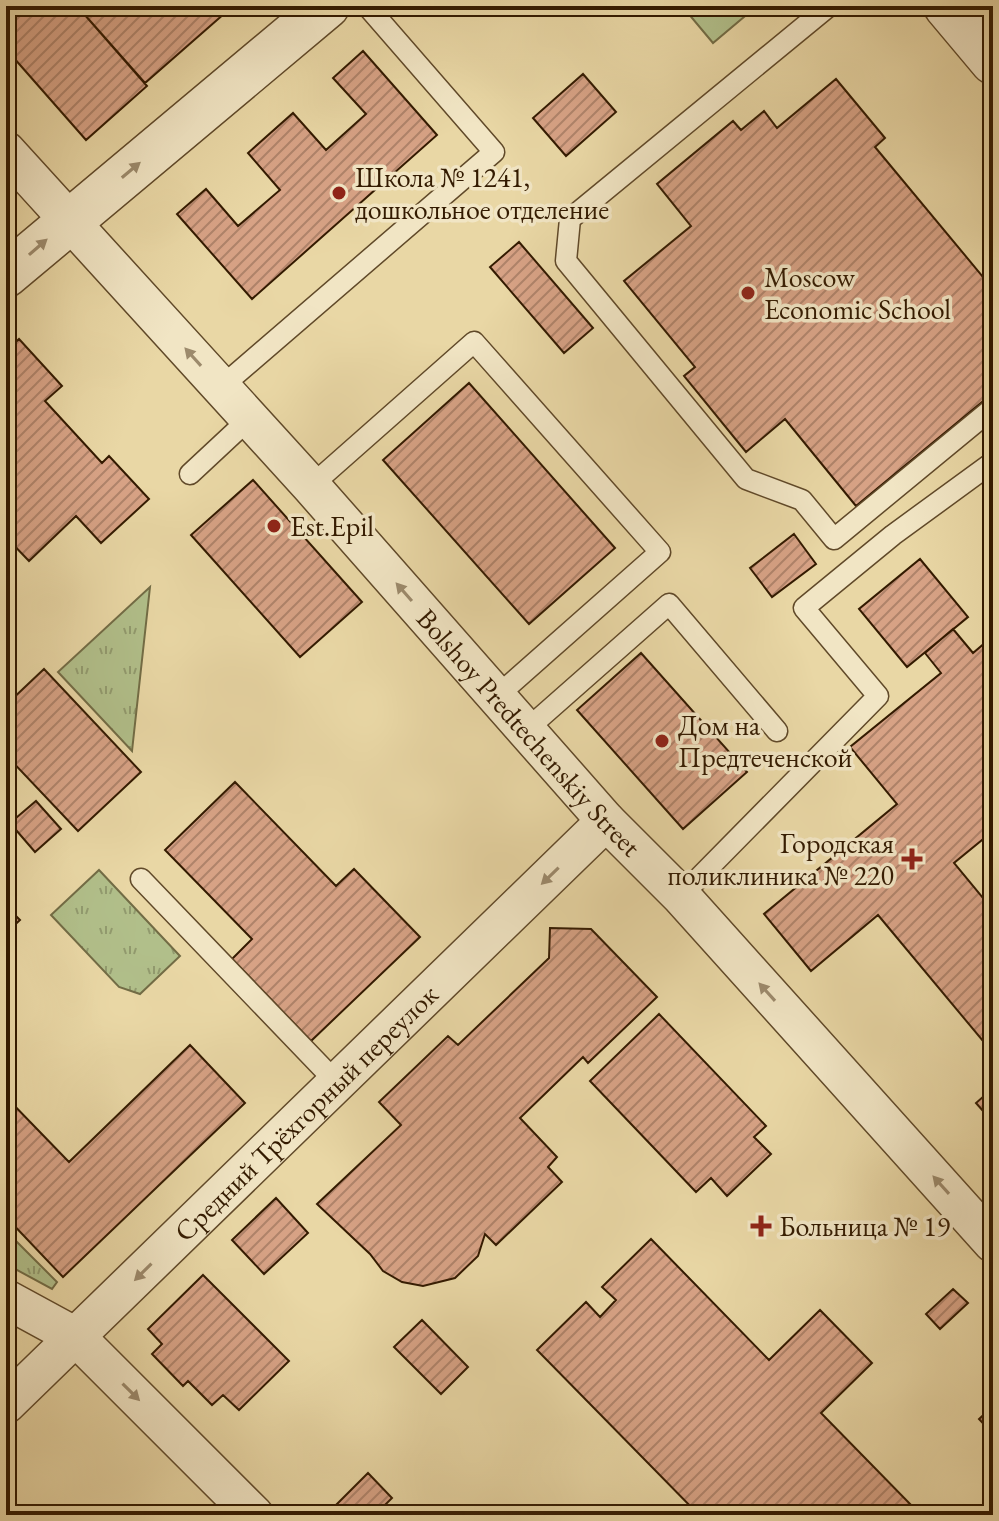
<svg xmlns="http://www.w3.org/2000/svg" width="999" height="1521" font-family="'EB Garamond',serif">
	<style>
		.grass { fill: url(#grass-tufts); stroke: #726c45; stroke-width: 2 }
		.pitch { fill: #b1bf8a; stroke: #726c45; stroke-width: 2 }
		.building { fill: url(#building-hatch); stroke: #331a00; stroke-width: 2 }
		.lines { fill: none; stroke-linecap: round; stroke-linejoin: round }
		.service-casing { stroke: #604929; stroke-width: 23 }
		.minor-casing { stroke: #604929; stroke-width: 41 }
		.tertiary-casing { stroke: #604929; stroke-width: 47 }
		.service { stroke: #f1e5c4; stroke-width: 20 }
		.minor { stroke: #f1e5c4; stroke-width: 38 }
		.tertiary { stroke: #f1e5c4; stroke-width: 44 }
		.oneway { fill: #9c8a6c }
		.poi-dot { fill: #8f2418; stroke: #f1e5c4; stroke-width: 3 }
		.labels { text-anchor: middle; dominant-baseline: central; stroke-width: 7; stroke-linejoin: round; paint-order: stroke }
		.poi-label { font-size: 28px; fill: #331a00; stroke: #f1e5c4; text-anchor: start }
		.street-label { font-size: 28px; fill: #331a00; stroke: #f1e5c4 }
	</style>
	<defs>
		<pattern id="grass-tufts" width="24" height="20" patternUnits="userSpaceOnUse" patternTransform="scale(2)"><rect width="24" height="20" fill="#b1bf8a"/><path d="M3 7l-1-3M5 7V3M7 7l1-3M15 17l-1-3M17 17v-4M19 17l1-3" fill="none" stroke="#919a6e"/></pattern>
		<pattern id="building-hatch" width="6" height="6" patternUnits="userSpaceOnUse" patternTransform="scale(2)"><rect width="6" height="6" fill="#d7a285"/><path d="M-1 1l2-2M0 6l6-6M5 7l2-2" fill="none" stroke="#af836a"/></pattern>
	</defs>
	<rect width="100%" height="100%" fill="#e9d7a5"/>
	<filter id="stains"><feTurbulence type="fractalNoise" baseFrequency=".0025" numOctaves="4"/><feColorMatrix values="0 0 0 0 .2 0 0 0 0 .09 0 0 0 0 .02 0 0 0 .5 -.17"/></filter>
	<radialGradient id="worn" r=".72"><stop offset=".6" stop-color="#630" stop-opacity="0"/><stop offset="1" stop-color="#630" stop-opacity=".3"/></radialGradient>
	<path class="grass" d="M150,587L132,751L58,672Z
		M99,870L180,956L140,994L119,987L51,915Z
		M6,1231L57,1282L52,1289L6,1264Z"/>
	<path class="pitch" d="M682,6H757L713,43Z"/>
	<path class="building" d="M6,6H77L147,86L86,140L6,49Z
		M77,6H233L145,83Z
		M363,51L437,135L252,299L177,214L206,189L238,226L280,190L248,153L293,113L326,150L366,114L333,78Z
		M583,74L616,112L566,156L533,118Z
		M836,79L885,138L875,147L993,289V393L856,506L785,419L746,452L684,376L695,367L624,281L691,226L657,184L733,121L741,130L764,111L777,128Z
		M519,242L593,328L564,353L490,267Z
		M19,339L62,386L45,401L102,463L109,456L149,499L101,543L76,516L29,561L6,537V351Z
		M469,383L615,548L529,624L383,460Z
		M253,480L362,602L300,657L191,535Z
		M794,534L816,564L772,597L750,568Z
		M920,559L968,617L907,667L859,609Z
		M953,629L973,653L993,636V831L954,863L993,910V1053L878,915L811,971L764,914L897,804L850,747L941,673L925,653Z
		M641,653L747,772L683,829L577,710Z
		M44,669L141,772L78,831L6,755V705Z
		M235,782L336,886L354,869L420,937L311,1041L232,959L252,939L165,850Z
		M36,801L61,829L35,852L10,823Z
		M6,906L20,920L6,933Z
		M550,928L591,929L657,997L588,1063L583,1057L520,1118L557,1157L548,1167L562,1182L496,1245L485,1234L478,1256L455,1278L423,1286L402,1282L383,1271L370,1254L317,1204L401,1125L379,1102L448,1036L458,1045L549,958Z
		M659,1014L766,1126L754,1137L771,1154L727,1196L711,1178L696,1192L590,1081Z
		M190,1045L245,1103L63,1277L6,1217V1097L69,1162Z
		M993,1076V1119L991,1120L976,1103L992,1089L986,1082Z
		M276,1198L308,1233L264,1274L232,1240Z
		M651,1239L769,1360L820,1310L872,1363L821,1413L915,1509L909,1515H699L537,1350L586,1302L600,1317L616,1300L602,1287Z
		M203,1275L289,1361L239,1410L223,1395L212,1405L188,1381L183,1386L152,1354L162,1344L148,1329Z
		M953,1289L968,1303L940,1329L926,1314Z
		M422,1320L468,1367L441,1394L394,1347Z
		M993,1406V1434L979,1419Z
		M368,1473L392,1498L375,1515H339L332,1509Z"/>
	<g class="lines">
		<defs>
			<path id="service" d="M829,6L570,219L566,261L746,479L802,500L834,539L993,408
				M220,388L494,152L367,6
				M190,474L249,419
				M311,486L474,342L660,552L496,697
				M525,731L669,604L777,731
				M141,879L336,1082
				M681,896L878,696L804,608L893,535L993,462"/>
			<g id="minor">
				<path id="s1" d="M6,151L311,486L606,821L681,896L993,1243"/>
				<path d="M6,1299L76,1337L254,1515"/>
				<path id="s2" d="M6,1404L606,821"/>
			</g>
			<path id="tertiary" d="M946,6L993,62
				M6,275L327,6"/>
		</defs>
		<use href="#service" class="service-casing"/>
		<use href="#minor" class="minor-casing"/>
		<use href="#tertiary" class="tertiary-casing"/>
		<use href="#service" class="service"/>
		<use href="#minor" class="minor"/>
		<use href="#tertiary" class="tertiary"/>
	</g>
	<defs><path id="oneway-solid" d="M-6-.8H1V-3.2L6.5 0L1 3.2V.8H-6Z" transform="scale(2)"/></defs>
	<g class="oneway">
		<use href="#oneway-solid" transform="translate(131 170) rotate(-40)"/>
		<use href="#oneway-solid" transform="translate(38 247) rotate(-41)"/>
		<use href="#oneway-solid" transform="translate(193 357) rotate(-132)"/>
		<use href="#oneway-solid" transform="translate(404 592) rotate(-131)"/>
		<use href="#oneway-solid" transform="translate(550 876) rotate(136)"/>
		<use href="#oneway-solid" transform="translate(767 992) rotate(-132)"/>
		<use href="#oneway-solid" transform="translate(941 1185) rotate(-132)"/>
		<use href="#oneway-solid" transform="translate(143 1272) rotate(135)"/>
		<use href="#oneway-solid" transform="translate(131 1392) rotate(45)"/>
	</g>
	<g class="poi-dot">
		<circle cx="339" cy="193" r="8"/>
		<circle cx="748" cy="293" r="8"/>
		<circle cx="274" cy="526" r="8"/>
		<circle cx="662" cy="741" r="8"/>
		<path d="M908 847h8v8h8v8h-8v8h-8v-8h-8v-8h8z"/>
		<path d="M757 1214h8v8h8v8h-8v8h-8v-8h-8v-8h8z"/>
	</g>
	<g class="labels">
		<g class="poi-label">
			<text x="355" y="177">Школа № 1241,<tspan x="355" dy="32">дошкольное отделение</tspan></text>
			<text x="764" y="277">Moscow<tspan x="764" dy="32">Economic School</tspan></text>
			<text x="290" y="526">Est.Epil</text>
			<text x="678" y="725">Дом на<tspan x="678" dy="32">Предтеченской</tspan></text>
			<text x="894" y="843" text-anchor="end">Городская<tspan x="894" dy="32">поликлиника № 220</tspan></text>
			<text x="779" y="1226">Больница № 19</text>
		</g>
		<g class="street-label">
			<text stroke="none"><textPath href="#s1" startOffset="782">Bolshoy Predtechenskiy Street</textPath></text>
			<text stroke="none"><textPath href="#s2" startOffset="418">Средний Трёхгорный переулок</textPath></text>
		</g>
	</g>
	<rect width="999" height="1521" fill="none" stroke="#e9d7a5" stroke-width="32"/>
	<rect x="8" y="8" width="983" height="1505" fill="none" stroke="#331a00" stroke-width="4"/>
	<rect x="16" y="16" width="967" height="1489" fill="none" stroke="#331a00" stroke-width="2"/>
	<rect width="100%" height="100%" filter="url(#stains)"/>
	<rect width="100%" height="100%" fill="url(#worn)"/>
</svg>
